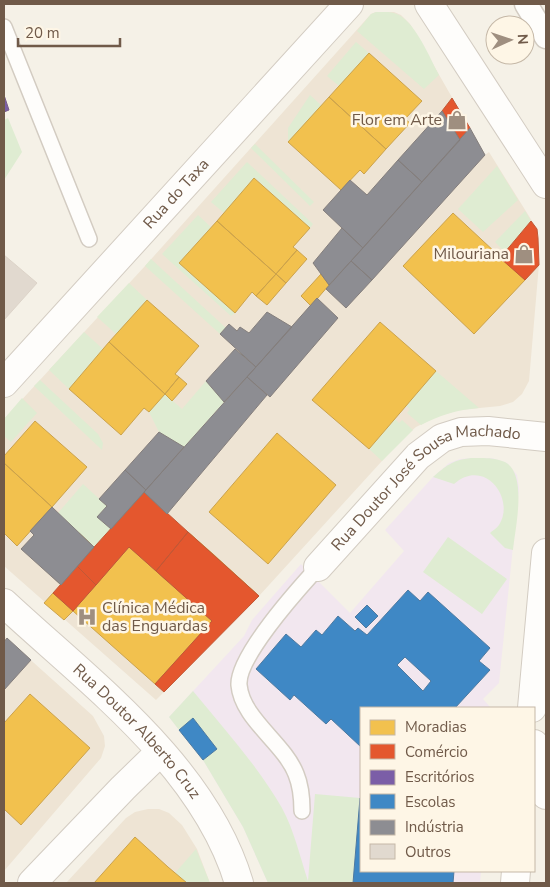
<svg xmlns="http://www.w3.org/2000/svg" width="550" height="887" font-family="'Nunito Sans',sans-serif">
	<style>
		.residential { fill: #eee4d4 }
		.education { fill: #f2e7ef }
		.green { fill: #dfecd2 }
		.homes { fill: #f2c14e; stroke: #cba24c }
		.shops { fill: #e4572e; stroke: #c15836 }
		.offices { fill: #7b5ea7; stroke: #785d8b }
		.schools { fill: #3f88c5; stroke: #4e7aa0; fill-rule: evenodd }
		.industry { fill: #8d8d92; stroke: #847e7c }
		.building { fill: #e1d9cf; stroke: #ddd4c9 }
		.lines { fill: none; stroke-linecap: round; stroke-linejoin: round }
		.service-casing { stroke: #d3ccc2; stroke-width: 18 }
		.pedestrian-casing { stroke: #d3ccc2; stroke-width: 25 }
		.minor-casing { stroke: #d3ccc2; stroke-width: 30 }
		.tertiary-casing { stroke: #d3ccc2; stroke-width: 30 }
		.service { stroke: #fefdfb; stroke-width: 15 }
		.pedestrian { stroke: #fefdfb; stroke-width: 22 }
		.minor { stroke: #fefdfb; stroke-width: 28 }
		.tertiary { stroke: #fefdfb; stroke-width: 28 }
		.labels { text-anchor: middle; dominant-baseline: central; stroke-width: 5; stroke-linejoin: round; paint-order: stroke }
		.poi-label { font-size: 16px; fill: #705a49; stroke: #fef6e6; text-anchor: end }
		.street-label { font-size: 16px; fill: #705a49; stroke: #fef6e6 }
	</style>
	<rect width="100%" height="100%" fill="#f5f1e7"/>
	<path class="residential" d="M376,12H394L401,15L410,24L485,155L489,152L537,229L539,264L529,381L522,394L513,402L500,406L459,410L436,417L416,427L402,439L259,596L156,700L4,566V419L145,266L371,14Z
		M4,636L93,716L104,736L105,746L101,758L4,871Z
		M148,809H159L169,813L182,825L197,849L210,883H66L126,818L135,812Z"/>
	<path class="education" d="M471,458H492L507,463L517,475L519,488L499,683L483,699L491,708H361V871H481L480,883H268L243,827L203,760L169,717L244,636L252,620L301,564L350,613L404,551L385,530L433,477L449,463L460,459Z"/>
	<path class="green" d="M376,12C384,12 392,11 399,15C416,24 430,58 439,75L424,89L357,31L371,14Z
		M356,42L369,53L339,86L327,76Z
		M310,95L322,106L288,142V128Z
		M8,118L22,152L4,180V120Z
		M255,144L314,202L310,206L251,148Z
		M247,162L313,224L310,228L255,178L224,213L211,202Z
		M497,166L518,200L483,232L458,209Z
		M525,211L531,221L505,252L495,242Z
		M198,215L211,227L179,263L235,313L231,316L162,254Z
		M151,259L226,328L220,334L145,266Z
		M129,283L147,300L116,334L97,317Z
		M84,332L103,349L69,389L49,370Z
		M436,371L479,408C457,410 440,415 421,425L407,413L410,409L406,406Z
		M40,380L98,434L103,443L102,450L34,386Z
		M206,381L224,402L184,447L159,432L149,412L165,394L182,409Z
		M22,398L37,413L11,442L4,436V419Z
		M395,419L399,423L402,420L413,430L382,461L369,449Z
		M471,458C482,458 494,457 505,462C528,474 515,529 513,550L505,548L490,533C492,531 497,528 499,525C516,498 484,457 454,484L433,477C446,466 452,460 471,458Z
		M83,484L107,506L98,517L111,529L94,547L58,513Z
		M448,537L507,579L482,614L423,572Z
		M193,691C224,729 258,766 282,808C294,830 300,857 308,881L315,794L360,798L353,883H268L243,827L203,760L217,749L193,719L179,730L169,717Z
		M196,849L210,883H187L175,873Z"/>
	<path class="homes" d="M369,53L422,101L405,119L410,123L386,149L329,97Z
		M329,97L386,149L364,174L360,170L341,190L288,142Z
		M254,178L310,228L293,247L297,250L276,274L217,221Z
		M453,213L525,280L474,334L403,266Z
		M217,221L276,274L256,296L252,292L235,313L179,263Z
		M297,250L307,259L286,283L276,274Z
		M276,274L286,283L267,305L256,296Z
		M321,274L329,285L311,306L301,296Z
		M147,300L199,346L175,374L179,377L165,394L109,342Z
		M380,322L436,371L369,449L312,400Z
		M109,342L165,394L149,412L144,408L121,435L69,389Z
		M179,377L187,384L172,401L165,394Z
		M35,421L87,467L52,507L4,463V456Z
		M277,433L336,485L268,564L209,512Z
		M4,463L52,507L17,546L4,533Z
		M144,502L156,512L140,530L128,520Z
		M188,532L213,554L203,566L191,555L168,582L156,571Z
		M79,533L94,547L83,560L68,547Z
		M173,534L181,541L172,551L165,544Z
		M129,547L212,621L155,684L73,611Z
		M213,554L259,596L249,606L203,566Z
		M65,559L76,568L61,585L51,575Z
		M53,593L73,611L64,620L44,603Z
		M30,694L90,748L21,825L4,809V723Z
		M135,837L168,867L187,883H94Z"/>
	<path class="shops" d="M452,98L470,128L460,140L442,111Z
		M531,221L537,229L538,238L539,265L525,280L500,258Z
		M144,492L188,532L156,571L129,547L96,585L77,566Z
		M188,532L259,596L164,692L155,684L212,621L156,571Z
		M77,566L96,585L73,611L53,593Z"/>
	<path class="offices" d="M4,95L9,110L4,112Z"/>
	<path class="schools" d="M408,590L420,601L428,592L490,648L479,661L490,670L455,708H361V747L331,719L326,724L294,695L290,700L256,669L286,634L301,647L316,630L322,635L338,616L355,631L358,628L367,635ZM405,657L431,681L423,691L397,665Z
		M367,605L378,616L366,628L355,617Z
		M193,718L217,749L203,760L179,730Z
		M360,798H361V871H454L453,883H353Z"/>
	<path class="industry" d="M442,111L460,140L422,182L398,160Z
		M470,128L485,155L372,280L351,261Z
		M398,160L422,182L363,248L323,210L350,180L367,195Z
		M342,228L363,248L329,285L313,263Z
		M351,261L372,280L346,308L326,289Z
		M317,298L338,318L270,397L247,377Z
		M267,312L292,327L256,367L220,334L229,324L237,331L240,327L249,333Z
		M235,349L256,367L224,402L206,381Z
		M247,377L267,395L167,514L144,492Z
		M159,432L184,447L146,490L125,470Z
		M125,470L146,490L111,529L97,517L107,506L99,499Z
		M52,507L94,547L61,585L21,549L34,535L30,531Z
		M7,638L31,660L4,690V642Z"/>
	<path class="building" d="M4,255L37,283L4,320Z"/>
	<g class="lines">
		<defs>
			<path id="service" d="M4,27L89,239
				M302,811C302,798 301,786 296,774C284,743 242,719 239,685C237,658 294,594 312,574"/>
			<path id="pedestrian" d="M526,4L546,37"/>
			<g id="minor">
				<path id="s1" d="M318,567L418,456L442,438L461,432L488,431L546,437"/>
				<path id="s2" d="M4,603C90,683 204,766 239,883"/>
				<path d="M534,744L546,795"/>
				<path d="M32,883L123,788L160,752"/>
			</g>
			<g id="tertiary">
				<path d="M429,4L546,184"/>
				<path id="s3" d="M4,383L349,4"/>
				<path d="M532,708L546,553"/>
				<path d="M515,883L516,871"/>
			</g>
		</defs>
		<use href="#service" class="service-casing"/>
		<use href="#pedestrian" class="pedestrian-casing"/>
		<use href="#minor" class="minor-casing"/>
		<use href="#tertiary" class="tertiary-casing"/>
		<use href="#service" class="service"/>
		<use href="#pedestrian" class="pedestrian"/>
		<use href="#minor" class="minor"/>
		<use href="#tertiary" class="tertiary"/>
	</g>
	<defs>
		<symbol id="shop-bare" viewBox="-9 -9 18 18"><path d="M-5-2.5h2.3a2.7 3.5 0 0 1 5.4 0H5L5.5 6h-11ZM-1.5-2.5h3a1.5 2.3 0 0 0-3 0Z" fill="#9f8f80" stroke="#fef6e6" stroke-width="2.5" paint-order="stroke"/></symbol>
		<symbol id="hospital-bare" viewBox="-9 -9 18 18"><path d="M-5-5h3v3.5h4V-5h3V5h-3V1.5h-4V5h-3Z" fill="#9f8f80" stroke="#fef6e6" stroke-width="2.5" paint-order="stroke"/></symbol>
	</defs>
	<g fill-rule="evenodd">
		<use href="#shop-bare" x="443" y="106" width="28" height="28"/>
		<use href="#shop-bare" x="510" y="240" width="28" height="28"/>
		<use href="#hospital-bare" x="73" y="603" width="28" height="28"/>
	</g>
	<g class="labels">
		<g class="poi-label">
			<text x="442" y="120">Flor em Arte</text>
			<text x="509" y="254">Milouriana</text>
			<text x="102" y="608" text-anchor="start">Clínica Médica<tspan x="102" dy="18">das Enguardas</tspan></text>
		</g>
		<g class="street-label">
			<text stroke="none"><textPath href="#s3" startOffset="256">Rua do Taxa</textPath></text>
			<text stroke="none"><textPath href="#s1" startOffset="142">Rua Doutor José Sousa Machado</textPath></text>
			<text stroke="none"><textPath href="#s2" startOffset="185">Rua Doutor Alberto Cruz</textPath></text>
		</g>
	</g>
	<rect width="550" height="887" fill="none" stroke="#705a49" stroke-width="10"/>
	<rect x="360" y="707" width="175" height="165" fill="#fef6e6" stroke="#c5b8a7"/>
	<rect x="370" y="720" width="25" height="15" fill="#f2c14e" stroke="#c5b8a7"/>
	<text x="405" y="732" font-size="15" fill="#705a49">Moradias</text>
	<rect x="370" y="744" width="25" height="15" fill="#e4572e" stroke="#c5b8a7"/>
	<text x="405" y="757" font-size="15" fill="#705a49">Comércio</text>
	<rect x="370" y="770" width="25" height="15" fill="#7b5ea7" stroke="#c5b8a7"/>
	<text x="405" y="782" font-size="15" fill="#705a49">Escritórios</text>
	<rect x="370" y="794" width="25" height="15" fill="#3f88c5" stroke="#c5b8a7"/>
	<text x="405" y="807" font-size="15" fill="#705a49">Escolas</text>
	<rect x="370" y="820" width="25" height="15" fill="#8d8d92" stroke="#c5b8a7"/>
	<text x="405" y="832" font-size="15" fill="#705a49">Indústria</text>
	<rect x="370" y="844" width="25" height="15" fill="#e1d9cf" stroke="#c5b8a7"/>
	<text x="405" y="857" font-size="15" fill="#705a49">Outros</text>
	<g transform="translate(510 40) rotate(87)"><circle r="24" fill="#fef6e6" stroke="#c5b8a7"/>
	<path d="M0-4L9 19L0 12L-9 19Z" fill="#9f8f80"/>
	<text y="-8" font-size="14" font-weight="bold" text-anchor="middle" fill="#705a49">N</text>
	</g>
	<path d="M18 38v8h102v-8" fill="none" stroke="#705a49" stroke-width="2.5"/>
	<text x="25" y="38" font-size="15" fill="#705a49" stroke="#fef6e6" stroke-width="4" paint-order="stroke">20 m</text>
</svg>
